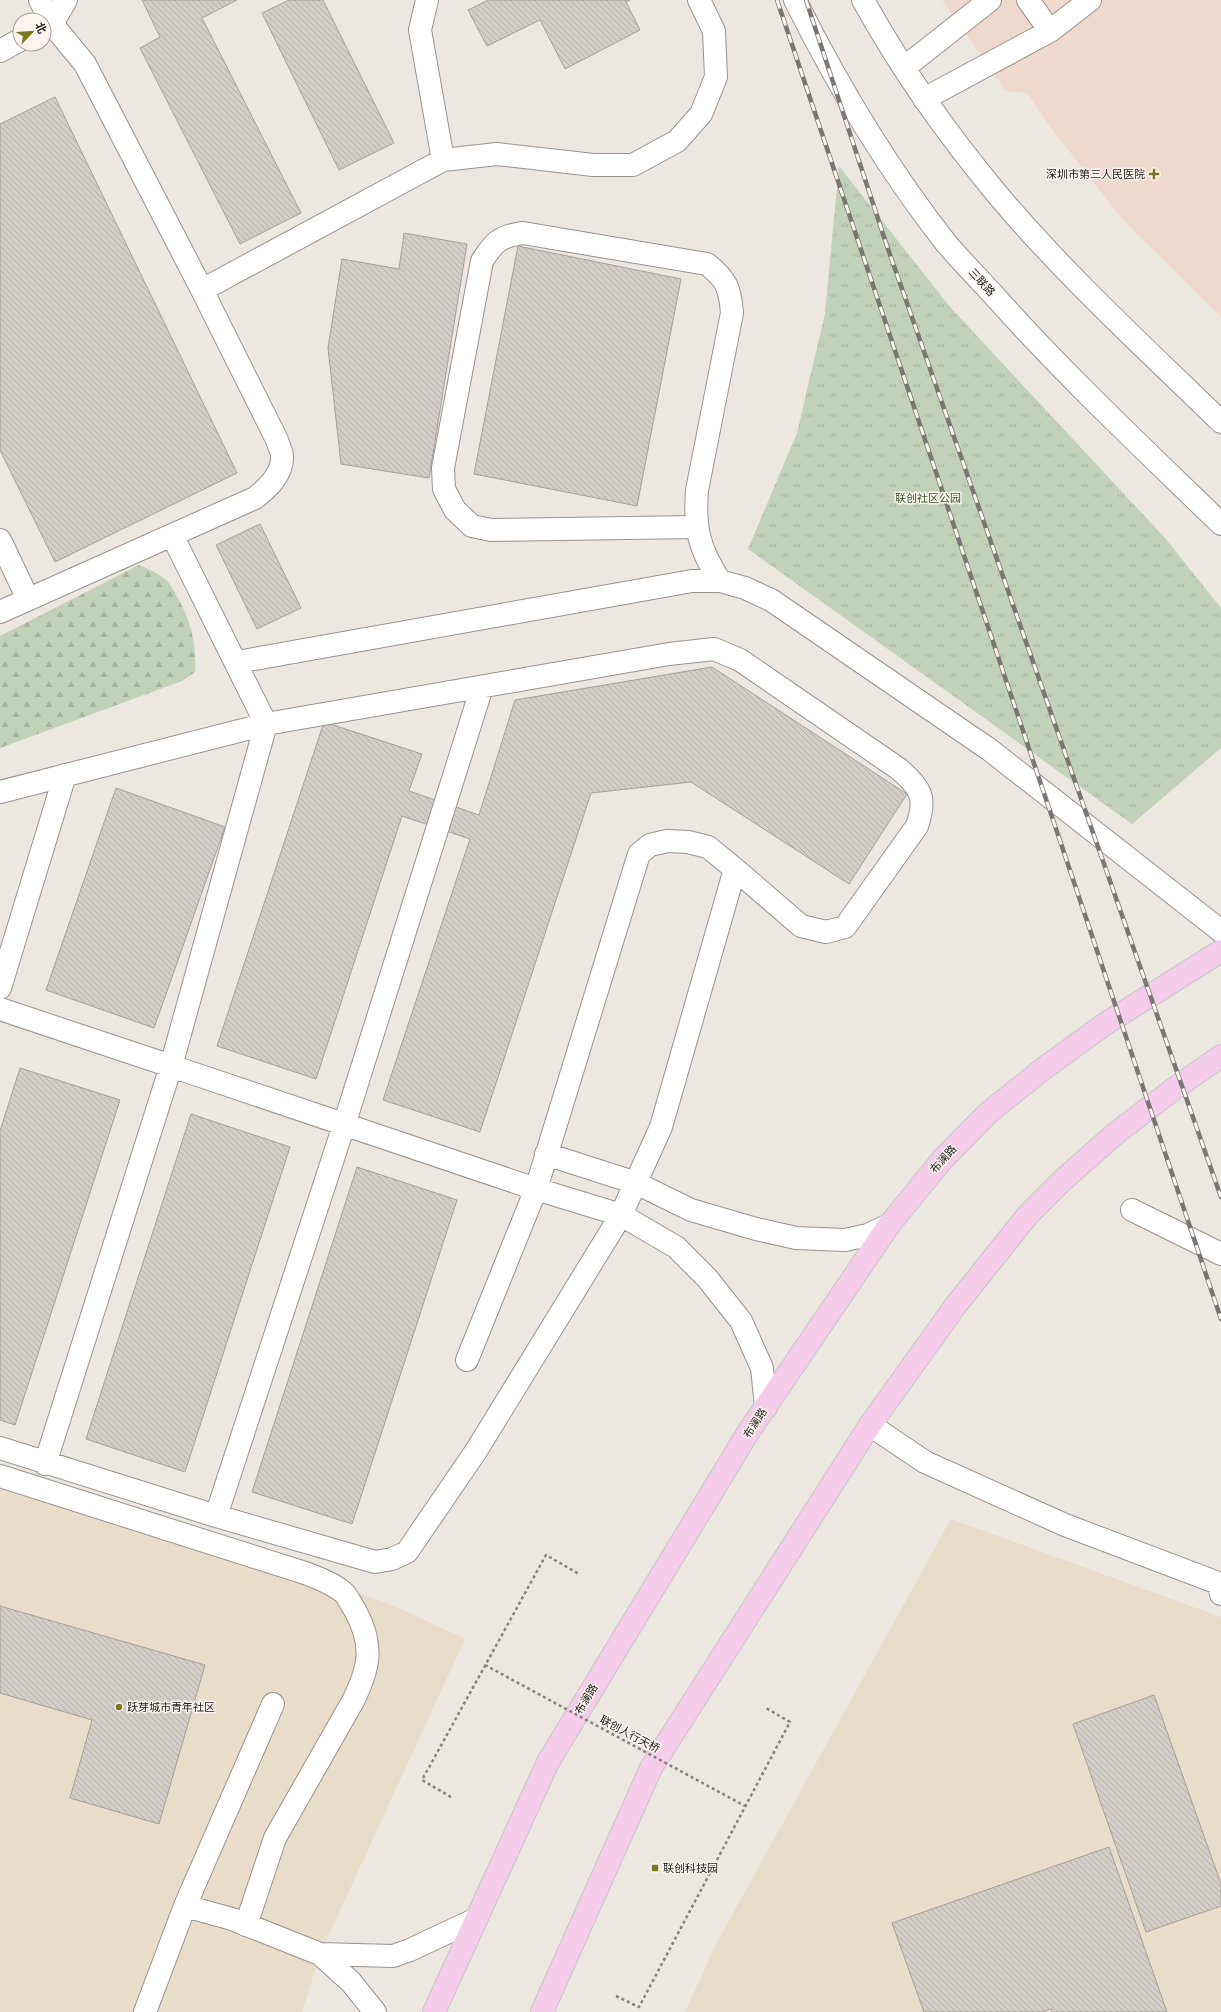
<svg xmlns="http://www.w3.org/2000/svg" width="1221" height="2012" font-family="'Public Sans','Noto Sans SC',sans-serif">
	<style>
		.commercial { fill: #e9dcc9 }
		.medical { fill: #efd9cd }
		.grass { fill: url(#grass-tufts) }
		.forest { fill: url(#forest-firs) }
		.building { fill: url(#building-back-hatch); stroke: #a6a09b }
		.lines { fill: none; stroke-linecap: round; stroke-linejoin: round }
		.minor-casing { stroke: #99938e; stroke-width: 24 }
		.major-casing { stroke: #c6c6c5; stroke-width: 24 }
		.path { stroke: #85817e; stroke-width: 2.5; stroke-dasharray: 3 3; stroke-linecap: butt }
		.minor { stroke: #fff; stroke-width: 22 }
		.major { stroke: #f5cdeb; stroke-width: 22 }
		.rail-casing { stroke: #7a7673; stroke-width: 4.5 }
		.rail { stroke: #fbf4ef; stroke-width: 3; stroke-dasharray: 9; stroke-linecap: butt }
		.path-bridge { stroke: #85817e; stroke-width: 2.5; stroke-dasharray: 3 3; stroke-linecap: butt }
		.poi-dot { fill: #7a781e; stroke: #fbf4ef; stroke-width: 1.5 }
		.labels { text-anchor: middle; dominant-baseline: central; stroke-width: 3; stroke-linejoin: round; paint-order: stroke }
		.poi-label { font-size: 11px; fill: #242220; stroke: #fbf4ef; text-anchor: start }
		.street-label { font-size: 11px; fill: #242220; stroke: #fbf4ef }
		.park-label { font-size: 11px; fill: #3e562b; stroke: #fbf4ef }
	</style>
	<defs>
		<pattern id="grass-tufts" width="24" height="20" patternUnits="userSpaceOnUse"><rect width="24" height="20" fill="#c2d2b8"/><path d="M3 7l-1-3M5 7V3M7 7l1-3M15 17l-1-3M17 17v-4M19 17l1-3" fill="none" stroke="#a7b49e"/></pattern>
		<pattern id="forest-firs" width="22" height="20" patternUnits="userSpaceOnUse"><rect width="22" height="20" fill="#c2d2b8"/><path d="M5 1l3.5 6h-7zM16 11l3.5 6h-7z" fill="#a7b49e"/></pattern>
		<pattern id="building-back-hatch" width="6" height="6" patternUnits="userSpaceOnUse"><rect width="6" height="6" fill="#d3cdc8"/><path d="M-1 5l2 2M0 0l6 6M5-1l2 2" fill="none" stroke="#b5b0ac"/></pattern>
	</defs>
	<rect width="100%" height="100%" fill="#ede7e2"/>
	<path class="commercial" d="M0,1465L392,1605L465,1639L320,1954L302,2012H0Z
		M951,1519L1221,1617V2012H685L716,1944Z"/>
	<path class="medical" d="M942,0H1221V317L1123,220L1051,128L1027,93L1006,91Z"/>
	<path class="grass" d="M839,166L950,307L1165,538L1221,608V748L1132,824L748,549L797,433L825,313Z"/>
	<path class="forest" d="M139,565C149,569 158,573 166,580C170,583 172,588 175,593C190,618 197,643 195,672L182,681L0,748V636Z"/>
	<path class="building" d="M142,0H237L202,18L301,213L240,244L140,48L160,37Z
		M289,0H323L394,143L339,170L262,13Z
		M488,0H630L626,2L640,30L565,69L540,20L487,46L468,10Z
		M55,97L237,473L55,562L0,450V124Z
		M404,233L467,244L429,478L341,464L328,348L342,259L399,269Z
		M518,246L681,279L637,506L474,474Z
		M260,524L301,608L257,629L216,545Z
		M712,667L907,794L849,884L691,782L591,793L480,1132L383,1100L470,839L402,816L316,1079L217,1046L324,722L422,754L409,791L479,815L515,700Z
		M116,788L225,827L154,1028L46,990Z
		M20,1068L120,1100L15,1425L0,1420V1131Z
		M191,1114L290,1147L185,1472L86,1439Z
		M357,1167L457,1200L352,1524L252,1492Z
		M0,1606L205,1665L159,1824L70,1798L92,1720L0,1693Z
		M1154,1695L1221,1884V1906L1146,1932L1073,1724Z
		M1109,1847L1167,2012H1052L1051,2009L1042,2012H924L892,1923Z"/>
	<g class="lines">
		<defs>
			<path id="minor" d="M40,0L52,24
				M795,0C838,86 887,168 946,243C963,263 982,282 999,301C1069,379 1146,451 1221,524
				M863,0C900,67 948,135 997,194C1065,275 1145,348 1221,422
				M1028,0L1050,31
				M52,24L66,0
				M0,51L20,40
				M905,67L990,0
				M924,99L1050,31L1090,0
				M443,160L497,154L593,165H633L677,141L701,114L716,77L714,31L699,0
				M202,290L443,160L420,30L427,0
				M696,527L491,530L472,526L455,510L444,489L443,468L482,261C494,242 500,236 523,233L707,264C727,280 730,288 732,313L697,490C694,528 699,549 720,581
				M172,535L266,724L171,1066L536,1189L621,1215L676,1247L707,1278L741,1321L762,1368L766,1407
				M0,540L28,599
				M0,612L255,498C268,488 283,474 282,456C282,451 278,445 277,440L202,290L85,64L52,24L44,28
				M237,662L692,581H720L745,588L771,600L990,750L1221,931
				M0,792L266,724L669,654L714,649L740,660L899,769C921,788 927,798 917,826L845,927L826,932L801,926L735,869L661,1127L621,1215L476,1451L407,1552L392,1559L375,1562L216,1516L0,1448
				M0,988L65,775
				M0,1009L171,1066L45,1464
				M546,1154L636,1183L691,1210L756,1229L796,1238L845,1240L868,1235L889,1225
				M1132,1210L1221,1254
				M467,1360L536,1189L639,854L650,845L667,841L688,842L708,847L735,869
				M870,1425L925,1462L1065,1525L1218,1583L1221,1594
				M0,1476L305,1573C318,1578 332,1583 343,1592C348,1596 351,1605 355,1610C374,1645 370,1667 353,1701L275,1838L246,1925
				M216,1516L344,1125L482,687
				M273,1704L185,1906L232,1919L320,1954
				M145,2012L185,1906
				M375,2012L351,1982L320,1954L393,1956L410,1950L476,1919"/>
			<path id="major" d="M434,2012L548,1762L749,1431L889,1225L942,1160L988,1113L1043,1069L1105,1024L1221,951
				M542,2012L651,1768L870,1425L956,1305L1027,1216L1064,1179L1115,1134L1171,1091L1221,1056"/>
		</defs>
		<use href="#minor" class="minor-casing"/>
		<use href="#major" class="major-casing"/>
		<path class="path" d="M451,1797L422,1780L546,1555L579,1574
			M616,1996L639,2007L790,1722L766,1708"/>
		<use href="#minor" class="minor"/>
		<use href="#major" class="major"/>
		<defs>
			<path id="rail" d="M777,0L1221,1319
				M806,0L888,249L1221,1197"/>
		</defs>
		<use href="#rail" class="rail-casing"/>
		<use href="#rail" class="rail"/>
		<path class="path-bridge" d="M485,1665L745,1806"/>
	</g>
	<g class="poi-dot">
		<path d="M1152 168h4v4h4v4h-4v4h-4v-4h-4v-4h4z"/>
		<circle cx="119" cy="1707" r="4"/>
		<rect x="651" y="1864" width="8" height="8" rx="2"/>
	</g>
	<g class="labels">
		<g class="poi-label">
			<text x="1145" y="174" text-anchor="end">深圳市第三人民医院</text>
			<text x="127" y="1707">跃芽城市青年社区</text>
			<text x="663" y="1868">联创科技园</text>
		</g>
		<g class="street-label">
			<text transform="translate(982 282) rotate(48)">三联路</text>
			<text transform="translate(943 1159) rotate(-48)">布澜路</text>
			<text transform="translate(755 1423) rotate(-57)">布澜路</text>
			<text transform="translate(586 1699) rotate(-59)">布澜路</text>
			<text transform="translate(630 1734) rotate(28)">联创人行天桥</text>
		</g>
		<g class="park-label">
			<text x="928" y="498">联创社区公园</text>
		</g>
	</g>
	<g transform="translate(32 32) rotate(65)"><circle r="19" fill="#fbf4ef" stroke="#a5a09c"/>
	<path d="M0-3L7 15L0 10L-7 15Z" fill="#7a781e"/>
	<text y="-6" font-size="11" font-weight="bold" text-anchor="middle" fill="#242220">北</text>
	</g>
</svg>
